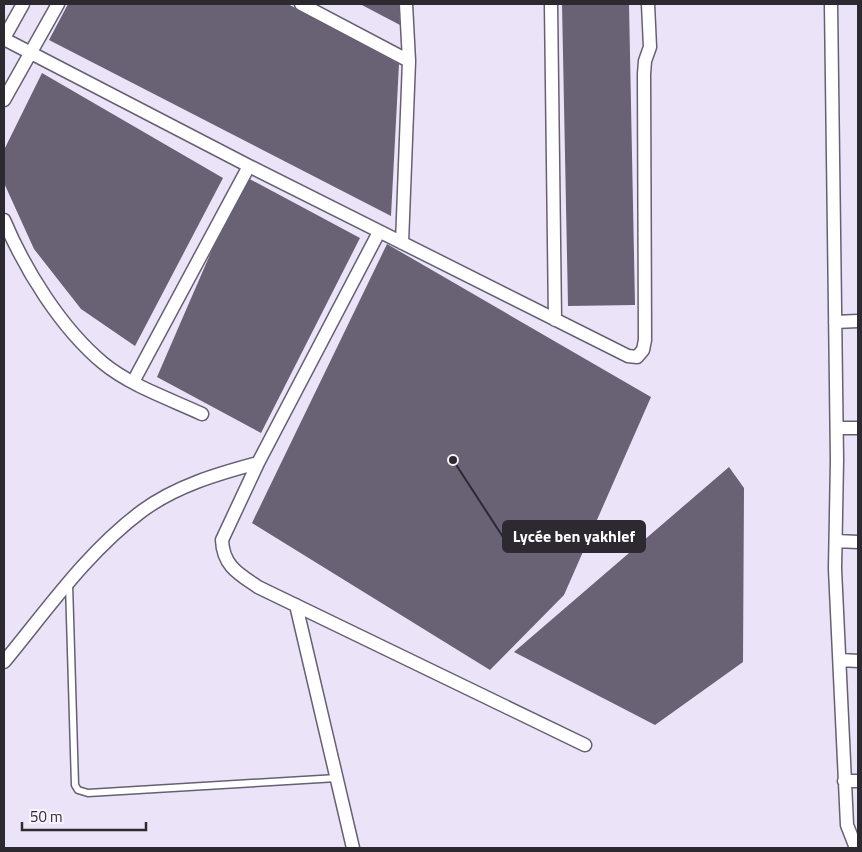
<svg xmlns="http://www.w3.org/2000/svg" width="862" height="852" font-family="'Titillium Web',sans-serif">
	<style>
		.building { fill: #686274 }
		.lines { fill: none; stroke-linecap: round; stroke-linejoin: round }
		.lane-casing { stroke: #666072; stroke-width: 9 }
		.street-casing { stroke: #666072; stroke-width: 15 }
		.lane { stroke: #fff; stroke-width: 6 }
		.street { stroke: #fff; stroke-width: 12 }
		.leader { fill: none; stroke: #2c2931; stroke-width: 2 }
		.callout-dot { fill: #2c2931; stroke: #f6f4fc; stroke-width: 2 }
		.callout { fill: #2c2931; stroke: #2c2931; stroke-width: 2 }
		.callout-label { font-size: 16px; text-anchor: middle; font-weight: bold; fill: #fff }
	</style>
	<rect width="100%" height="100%" fill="#ebe4f9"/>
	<path class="building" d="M68,4H288L399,64L391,216L49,40Z
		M360,4H399L400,25Z
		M562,4H629L635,305L568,306Z
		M42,73L223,178L135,346L81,309L34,249L4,183V150Z
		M244,176L360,238L261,433L157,377Z
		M387,244L651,397L564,595L490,670L252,523Z
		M729,467L744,488L743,662L655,725L514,652Z"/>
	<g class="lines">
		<defs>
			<path id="lane" d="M69,584L75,785L78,790L88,793L337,778"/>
			<path id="street" d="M301,4L409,61
				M551,4L555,320
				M831,4L837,460L835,569L847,825L856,848
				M4,38L23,4
				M4,39L249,166L628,356L637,357L643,350L645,340L644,74L645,61L650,47L648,4
				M4,100L58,4
				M4,220C25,270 61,328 103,363C131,386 170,399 202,414
				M402,243L409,61L406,4
				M835,322L858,321
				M133,382L249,166
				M837,428H858
				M258,463L222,540C223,566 239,574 258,587L585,745
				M836,541L858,542
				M296,605L353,848
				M841,660L858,661
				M4,662C47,610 87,552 142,511C176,486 217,474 258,463L379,232
				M844,781H858"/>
		</defs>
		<use href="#lane" class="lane-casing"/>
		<use href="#street" class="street-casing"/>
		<use href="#lane" class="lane"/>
		<use href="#street" class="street"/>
	</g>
	<path class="leader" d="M453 460L503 537"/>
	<circle class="callout-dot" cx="453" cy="460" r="5"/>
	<rect class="callout" x="503" y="521" width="142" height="31" rx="5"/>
	<g class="callout-label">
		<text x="574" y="542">Lycée ben yakhlef</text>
	</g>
	<rect width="862" height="852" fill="none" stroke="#2c2931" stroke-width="10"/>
	<path d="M22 822v8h124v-8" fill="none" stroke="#2c2931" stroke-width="2.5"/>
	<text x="30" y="822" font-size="15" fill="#2c2931" stroke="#f6f4fc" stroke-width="4" paint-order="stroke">50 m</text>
</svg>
